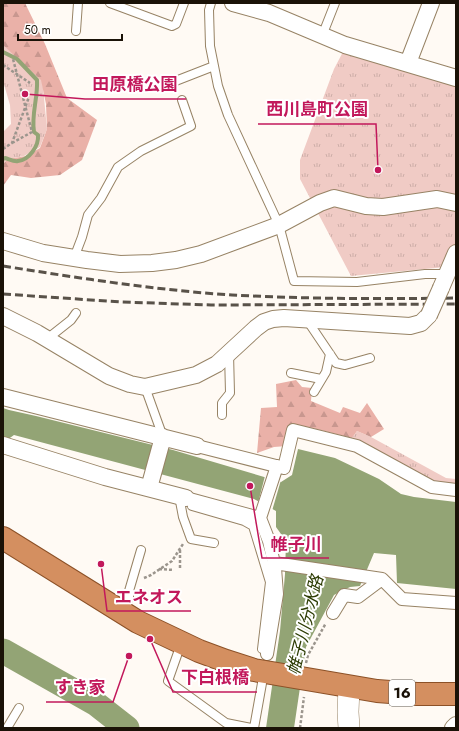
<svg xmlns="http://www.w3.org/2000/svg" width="459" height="731" font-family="Jost,'Noto Sans JP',sans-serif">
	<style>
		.grass { fill: url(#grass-tufts) }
		.forest { fill: url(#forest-firs) }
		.water { fill: #93a475 }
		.pier { fill: #fffaf4 }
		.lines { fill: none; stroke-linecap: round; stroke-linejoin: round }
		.stream { stroke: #93a475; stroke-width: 4 }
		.river { stroke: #93a475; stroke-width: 25 }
		.service-casing { stroke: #978365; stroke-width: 10 }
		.pedestrian-casing { stroke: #978365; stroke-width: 14 }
		.minor-casing { stroke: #978365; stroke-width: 18 }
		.tertiary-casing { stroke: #978365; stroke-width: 22 }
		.trunk-casing { stroke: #8c5127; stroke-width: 24 }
		.path { stroke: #9b958d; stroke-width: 2.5; stroke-dasharray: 3 2; stroke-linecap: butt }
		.service { stroke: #fff; stroke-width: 8 }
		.pedestrian { stroke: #fff; stroke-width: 12 }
		.minor { stroke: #fff; stroke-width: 16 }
		.tertiary { stroke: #fff; stroke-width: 21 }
		.trunk { stroke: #d48f60; stroke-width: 22 }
		.rail { stroke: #595249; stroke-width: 3; stroke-dasharray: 8 4; stroke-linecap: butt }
		.minor-bridge-casing { stroke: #978365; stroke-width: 18; stroke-linecap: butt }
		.minor-bridge { stroke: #fff; stroke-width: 16 }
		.labels { text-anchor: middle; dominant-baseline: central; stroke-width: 4; stroke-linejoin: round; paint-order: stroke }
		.shield { fill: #fff; stroke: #5f5951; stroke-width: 1 }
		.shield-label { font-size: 15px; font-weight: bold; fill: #1a1207 }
		.water-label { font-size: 17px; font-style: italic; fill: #2d3c04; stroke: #fff }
		.leader { fill: none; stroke: #c2185b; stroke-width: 1.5 }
		.callout-dot { fill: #c2185b; stroke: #fff; stroke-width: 1.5 }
		.callout-label { font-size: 17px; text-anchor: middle; font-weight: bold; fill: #c2185b; stroke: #fff; stroke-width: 4; stroke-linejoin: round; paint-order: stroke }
	</style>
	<defs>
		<pattern id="grass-tufts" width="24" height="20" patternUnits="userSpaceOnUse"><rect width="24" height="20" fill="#f0cbc5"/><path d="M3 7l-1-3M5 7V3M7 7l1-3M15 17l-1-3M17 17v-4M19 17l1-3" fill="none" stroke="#cdada8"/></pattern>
		<pattern id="forest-firs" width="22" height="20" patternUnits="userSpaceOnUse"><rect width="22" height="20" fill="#eab1a8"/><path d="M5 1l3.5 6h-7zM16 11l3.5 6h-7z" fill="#c8978f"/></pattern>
	</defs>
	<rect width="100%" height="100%" fill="#fffaf4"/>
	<path class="grass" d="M3,45L42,77L47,129L40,147L24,156L8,159L3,164V132L11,124L10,105L3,81Z
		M345,48L456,81V243L446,267L351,276L300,179V160L334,69Z
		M357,431L371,437L446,478L456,479V486L442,485L352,438Z"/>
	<path class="forest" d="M3,3H25L45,44L67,98L97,120L82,160L60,175L31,178L11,175L3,186V164L8,159L26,156L40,148L47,129L46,104L41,80L3,45Z
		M296,380L302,387L312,388L311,401L340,413L343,407L360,413L367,403L384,429L371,437L357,431L352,438L312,428L292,426L287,446L274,447L257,453L261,408L277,407L276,384Z"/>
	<path class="water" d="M3,408L9,410L36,416L173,450L281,482L292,475L298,449L335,458L379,479L401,494L414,497L456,502V589L397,583L396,555L374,553L360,586L350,587L334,595L306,647L294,728H266L280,631L285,574L286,541L276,527V511L254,499L14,435L7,440L3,439Z"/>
	<path class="pier" d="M265,476L281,480L272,511L258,503Z"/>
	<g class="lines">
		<path class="stream" d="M3,52L17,59L37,80C38,99 31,114 34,132L38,135C39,146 29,160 18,161C14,162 9,159 5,158L3,159"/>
		<path class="river" d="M3,651L95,703L127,728"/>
		<defs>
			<path id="service" d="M110,3L172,26L176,24L184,3
				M211,3L209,10L210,46L218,86L228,115L279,225L294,281L357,282L425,274H447
				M76,31L78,3
				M322,36L335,3
				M173,82L214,66
				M74,258L82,237L88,215L101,198L118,167L141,151L191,126L182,100
				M307,320L336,363L345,365L370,358
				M47,339L71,320L76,313
				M291,373L321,379
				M145,387L163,437
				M314,392L326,372L330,354
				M222,415V403L230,393L229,353
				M179,496L183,517L191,539L214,543
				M192,506L244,521L253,526L270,582L262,649
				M122,611L129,598V591L141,550
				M181,644L168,681L226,723L251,728
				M7,728L19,708
				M254,728L264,672"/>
			<path id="pedestrian" d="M197,446L284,468L293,430L357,446L432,487L456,490
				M186,498L260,518L269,541L275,568L277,594L267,654
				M260,518L277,466
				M274,563L382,579L402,599L456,603
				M333,613L344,595L358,597L382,579"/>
			<path id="minor" d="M233,3L269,13L345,45L456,78
				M408,63L431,3
				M3,241L43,253L87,260L120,264L152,263L176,260L201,254L279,225L320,203L334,198L366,206L383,207L437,199L456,203
				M441,288L456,253
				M3,316L37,333L109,376L130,384L145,387L196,375L217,364L256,328L264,322L273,319L284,318L410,326L421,323L429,315
				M3,397L197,446
				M3,445L105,477L186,498
				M149,488L163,437
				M453,728L456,725"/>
			<path id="tertiary" d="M349,687L348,712L349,728"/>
			<path id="trunk" d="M3,538L138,622L199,651L226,661L254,670L377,691L417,694H456"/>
		</defs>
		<use href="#service" class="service-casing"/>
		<use href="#pedestrian" class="pedestrian-casing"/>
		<use href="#minor" class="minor-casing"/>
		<use href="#tertiary" class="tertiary-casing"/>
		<use href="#trunk" class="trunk-casing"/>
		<path class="path" d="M3,65L30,83
			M12,143L32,132L13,59
			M3,149L12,143L29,97
			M180,550V570
			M159,569L174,570
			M144,578L151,575L172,561L183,544
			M306,663L308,655L326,623
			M300,728L304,697"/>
		<use href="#service" class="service"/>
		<use href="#pedestrian" class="pedestrian"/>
		<use href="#minor" class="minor"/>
		<use href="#tertiary" class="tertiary"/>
		<use href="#trunk" class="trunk"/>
		<path class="rail" d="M3,266C79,278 155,290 232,295C306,299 381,299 456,298
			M3,294L121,302L211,305L456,304"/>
		<defs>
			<path id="minor-bridge" d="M429,315L441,288"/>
		</defs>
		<use href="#minor-bridge" class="minor-bridge-casing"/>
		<use href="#minor-bridge" class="minor-bridge"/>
	</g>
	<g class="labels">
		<rect class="shield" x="389" y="680" width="26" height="26" rx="3"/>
		<g class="shield-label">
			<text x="402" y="693">16</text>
		</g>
		<g class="water-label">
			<text transform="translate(305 625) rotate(-76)">帷子川分水路</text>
		</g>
	</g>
	<path class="leader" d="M25 94L85 99H186M378 170L376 124H258M250 486L262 558H329M101 564L107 611H191M150 639L173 692H257M129 656L113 702H46"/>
	<g class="callout-dot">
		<circle cx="25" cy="94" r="4"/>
		<circle cx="378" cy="170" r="4"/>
		<circle cx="250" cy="486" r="4"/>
		<circle cx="101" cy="564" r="4"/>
		<circle cx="150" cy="639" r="4"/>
		<circle cx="129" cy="656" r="4"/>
	</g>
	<g class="callout-label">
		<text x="135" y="90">田原橋公園</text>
		<text x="317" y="115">西川島町公園</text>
		<text x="296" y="550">帷子川</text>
		<text x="149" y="603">エネオス</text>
		<text x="215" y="683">下白根橋</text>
		<text x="80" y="693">すき家</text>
	</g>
	<rect width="459" height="731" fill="none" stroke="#1a1207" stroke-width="8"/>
	<path d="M18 34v6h104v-6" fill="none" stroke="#1a1207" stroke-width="2"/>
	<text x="24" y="34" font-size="12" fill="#1a1207" stroke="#ffffff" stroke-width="3" paint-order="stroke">50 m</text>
</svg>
